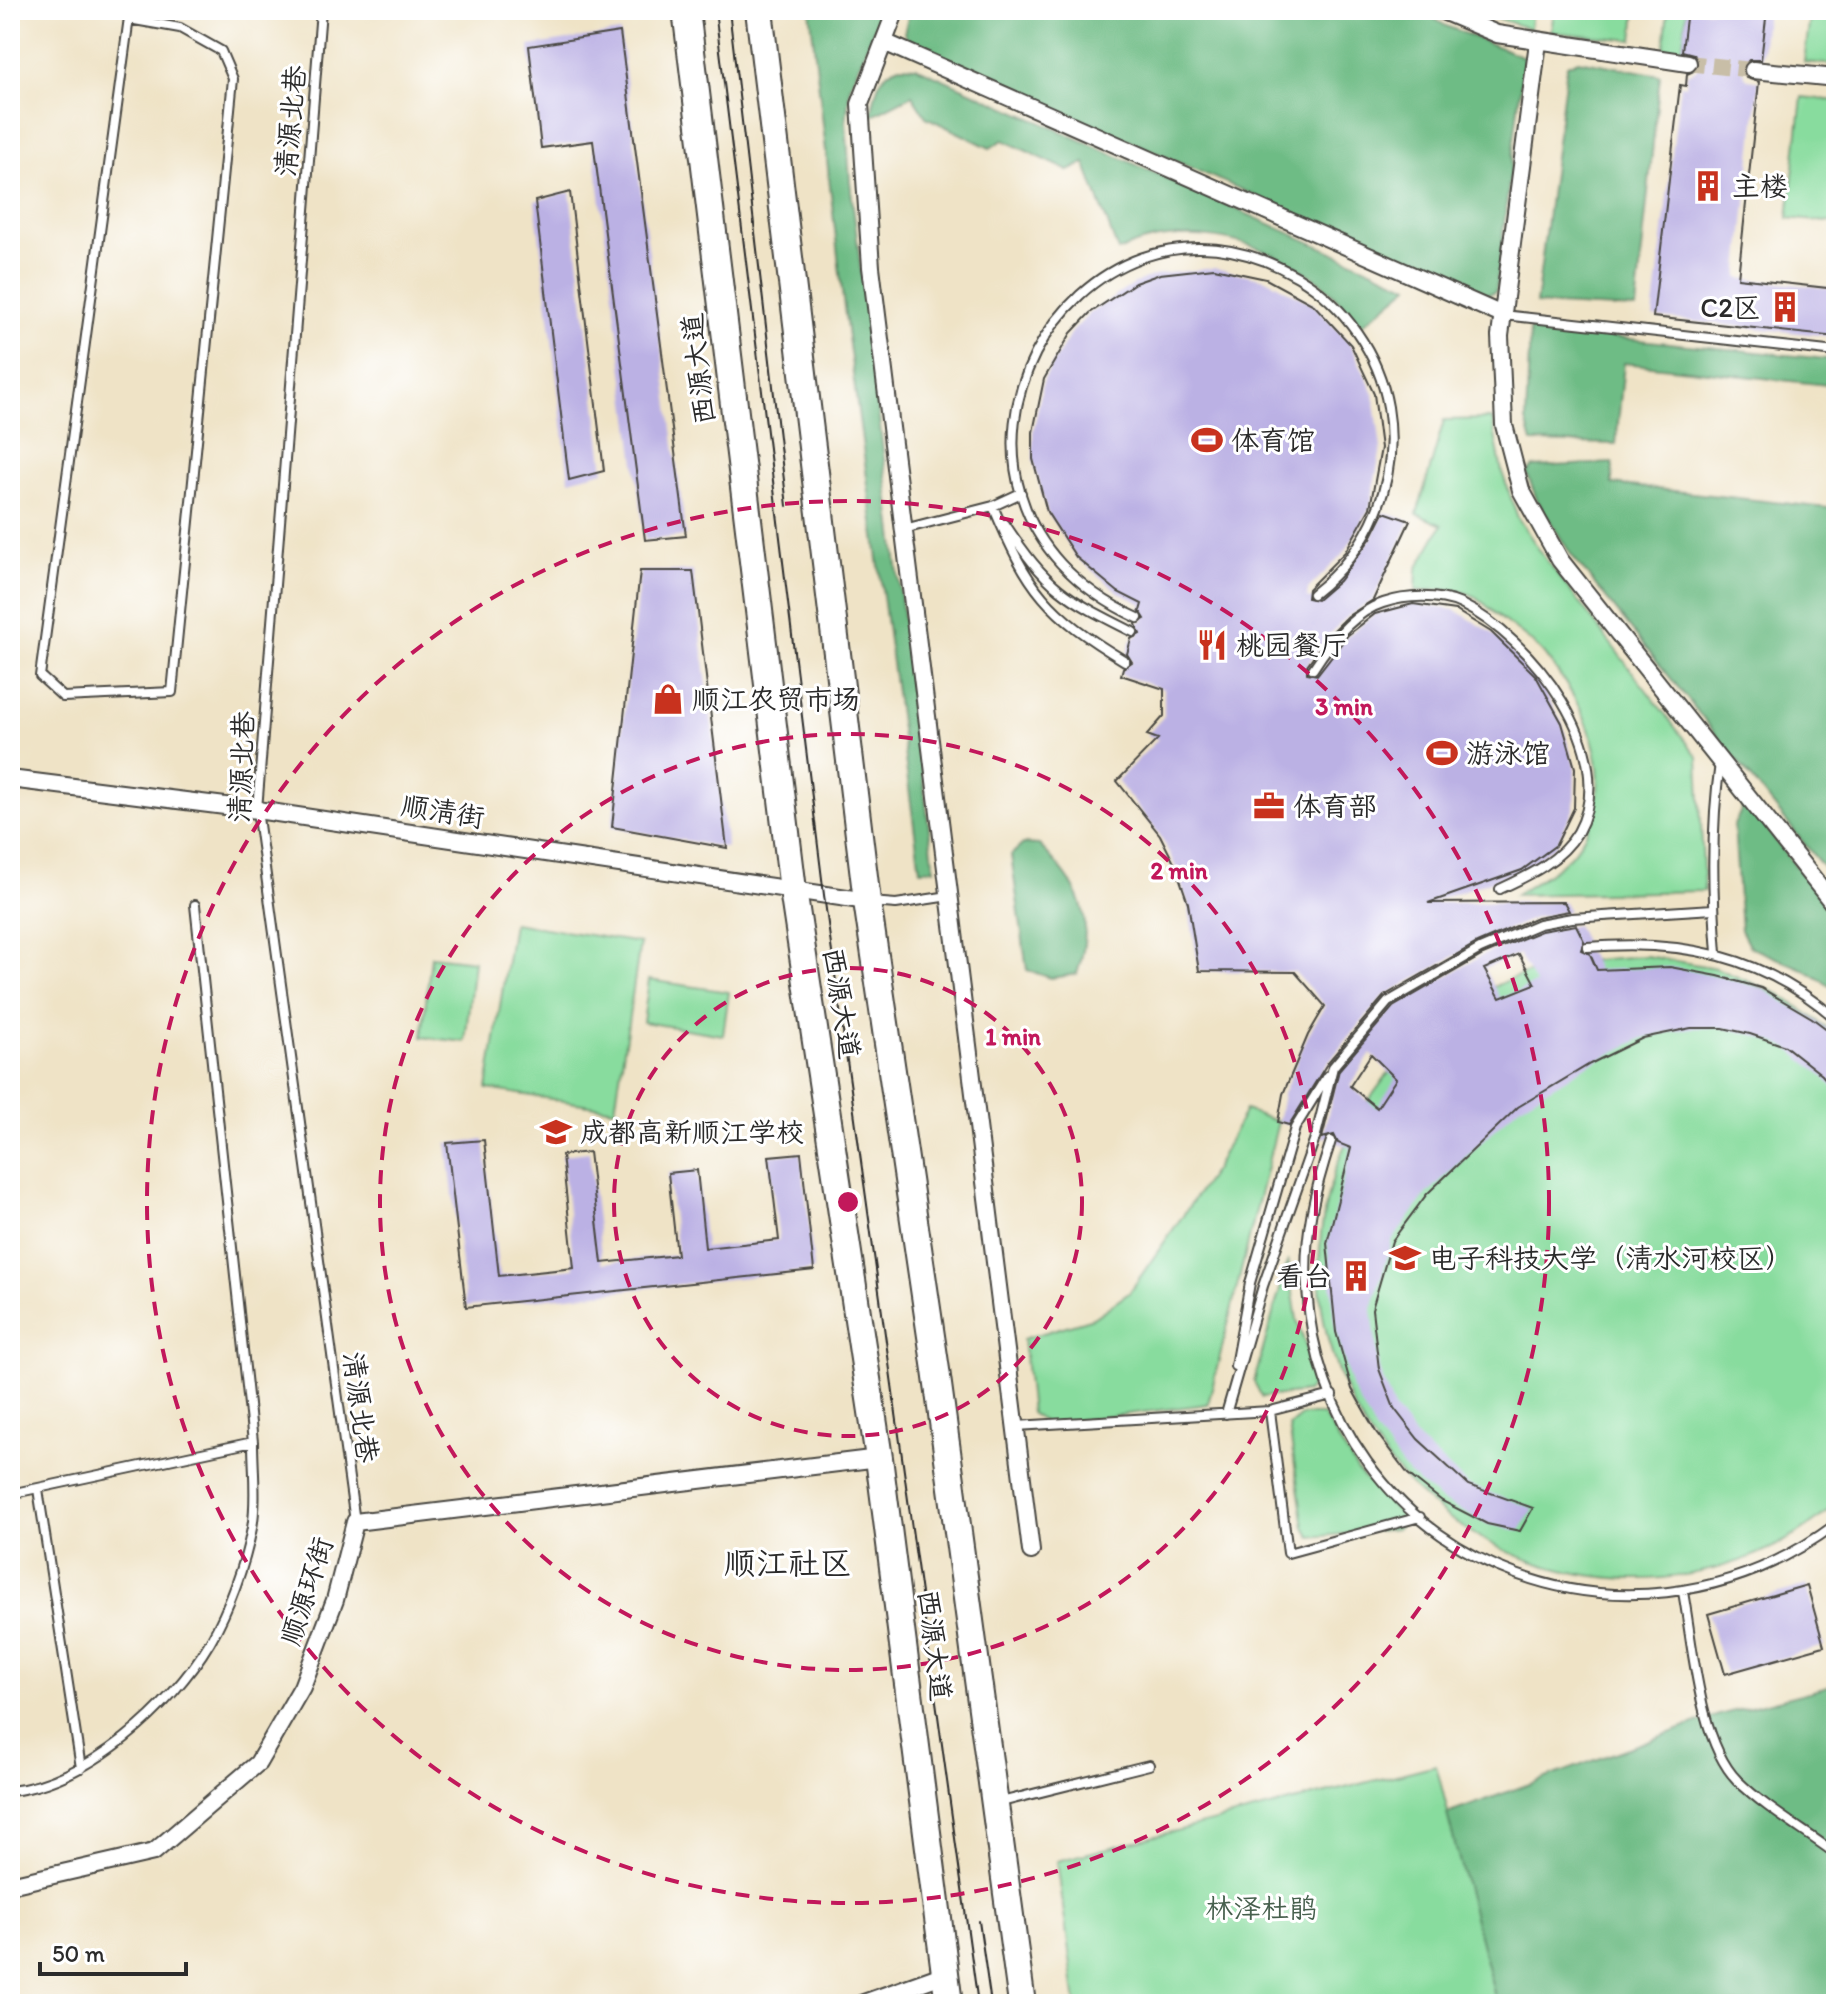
<svg xmlns="http://www.w3.org/2000/svg" width="1846" height="2014" font-family="Itim,'LXGW WenKai TC',sans-serif">
	<style>
		.green { fill: #88dc9e; stroke: #5a8464; stroke-width: 2 }
		.forest { fill: #6ebc85; stroke: #4c7458; stroke-width: 2 }
		.building { fill: #bbb1e4; fill-rule: evenodd }
		.lines { fill: none; stroke-linecap: round; stroke-linejoin: round }
		.street-tunnel { stroke: #c8bea7; stroke-width: 16; stroke-dasharray: 16 8; stroke-linecap: butt }
		.lane-casing { stroke: #484742; stroke-width: 12 }
		.street-casing { stroke: #484742; stroke-width: 20 }
		.primary-casing { stroke: #484742; stroke-width: 30 }
		.lane { stroke: #fff; stroke-width: 8 }
		.street { stroke: #fff; stroke-width: 16 }
		.primary { stroke: #fff; stroke-width: 26 }
		.tram { stroke: #2b2b2b; stroke-width: 2 }
		.ring { fill: none; stroke: #c2185b; stroke-width: 4; stroke-dasharray: 14 10 }
		.labels { text-anchor: middle; dominant-baseline: central; stroke-width: 6; stroke-linejoin: round; paint-order: stroke }
		.street-label { font-size: 28px; fill: #2b2b2b; stroke: #fff }
		.poi-label { font-size: 28px; fill: #2b2b2b; stroke: #fff; text-anchor: start }
		.park-label { font-size: 28px; fill: #47604e; stroke: #fff }
		.quarter-label { font-size: 32px; fill: #2b2b2b; stroke: #fff }
		.centre { fill: #c2185b; stroke: #fff; stroke-width: 4 }
		.ring-label { font-size: 24px; text-anchor: middle; font-weight: bold; fill: #c2185b; stroke: #fff; stroke-width: 6; stroke-linejoin: round; paint-order: stroke }
	</style>
	<rect width="100%" height="100%" fill="#fff"/>
	<filter id="ink" filterUnits="userSpaceOnUse"><feTurbulence type="fractalNoise" baseFrequency=".0125" numOctaves="2"/><feDisplacementMap in="SourceGraphic" scale="16" xChannelSelector="R" yChannelSelector="G"/><feConvolveMatrix kernelMatrix="1 2 1 2 8 2 1 2 1" color-interpolation-filters="sRGB"/></filter>
	<filter id="wash" filterUnits="userSpaceOnUse"><feTurbulence type="fractalNoise" baseFrequency=".006" numOctaves="4" result="noise"/><feDisplacementMap in="SourceGraphic" scale="32" xChannelSelector="R" yChannelSelector="G"/><feGaussianBlur stdDeviation="1.8" result="paint"/><feColorMatrix in="noise" values="0 0 0 0 0 0 0 0 0 0 0 0 0 0 0 0 0 1.4 0 .05"/><feComposite in="paint" operator="in"/></filter>
	<g filter="url(#wash)">
		<rect width="100%" height="100%" fill="#efe3c6"/>
		<path class="green" d="M1473,10H1532L1530,29Z
			M1554,10H1636L1633,40L1551,32Z
			M1668,10H1687L1682,51L1664,49Z
			M1811,10H1836V65L1804,62Z
			M1802,97L1836,101V223L1788,218Z
			M1492,419L1502,472L1518,518L1544,557L1698,757L1704,891L1515,895C1543,877 1571,864 1587,831C1616,770 1586,706 1546,657C1536,643 1518,632 1504,621C1495,614 1486,604 1476,597C1461,588 1434,590 1416,591L1417,569L1442,525L1417,514L1444,420Z
			M513,923L640,943L615,1109L487,1089Z
			M431,956L474,961L465,1042L422,1037Z
			M1646,956L1716,968L1781,995L1836,1034V1503C1786,1554 1699,1581 1629,1579C1381,1570 1233,1301 1374,1093C1407,1045 1454,1003 1508,980C1552,962 1599,959 1646,956Z
			M649,980L729,992L723,1035L643,1022Z
			M1245,1110L1278,1122L1208,1404L1047,1424L1031,1413L1023,1339L1093,1318L1129,1293L1215,1169Z
			M1288,1260L1297,1320L1317,1380L1307,1392L1262,1397L1254,1382Z
			M1302,1415H1323L1359,1473L1405,1519L1397,1529L1311,1537L1304,1527L1289,1426Z
			M1436,1765L1497,2004H1076L1057,1861Z"/>
		<path class="forest" d="M810,10H882L850,87L846,122L850,181L934,869L920,870L843,300Z
			M910,10H1421L1446,26L1524,57L1496,291L1484,296L911,45L904,33Z
			M1578,60L1660,75L1636,309L1536,304L1567,65Z
			M900,66L916,67L1409,286L1361,326C1346,310 1331,289 1313,277C1257,237 1180,222 1118,251L1085,163L1069,171L1003,140L990,148L926,117L912,95L871,116C876,93 876,74 900,66Z
			M1530,329L1836,360V386L1624,363L1616,444L1532,442L1526,421Z
			M1613,463L1612,484L1836,509V883L1572,556L1537,500L1527,473L1533,467Z
			M1745,802L1836,917V990L1805,970L1750,947L1741,930L1734,825Z
			M1023,844L1039,845C1081,887 1096,915 1077,974L1051,978L1027,970L1011,855Z
			M1836,1685V2004H1497L1447,1814L1719,1715Z"/>
		<g id="blocks">
			<path class="building" d="M1687,10H1767L1761,60H1749L1742,68L1746,78L1759,82L1738,278L1836,289V337L1653,317L1680,85L1686,86L1687,74L1696,70L1699,64L1694,54L1682,51Z
				M620,32L686,536L645,540L593,141L541,148L529,46Z
				M570,192L604,471L569,480L535,201Z
				M1214,268L1266,279L1314,305L1351,345L1374,394L1381,448L1370,508L1345,552L1308,589L1307,598L1317,600L1339,581L1371,538L1384,512L1410,521L1373,600L1348,616L1329,635L1307,665V673L1317,675L1348,635L1375,614L1413,604L1455,610L1491,632L1536,676L1562,723L1575,768L1574,808L1556,845L1522,870L1428,903L1564,902L1569,911L1537,917L1477,943L1384,996L1328,1062L1289,1125L1278,1122L1283,1094L1308,1035L1325,1006L1295,972L1199,971L1188,903L1175,865L1160,835L1117,781L1158,739L1147,735L1164,716V689L1121,675L1123,668L1132,662L1127,654L1131,639L1140,634L1136,624L1145,619L1140,611L1142,604L1118,592L1076,557L1047,512L1033,459V432L1044,379L1071,333L1090,313L1135,283L1160,274Z
				M640,571H693L727,848L612,827Z
				M1576,925L1584,941L1581,950L1590,954L1597,970L1670,967L1718,976L1761,988L1812,1018L1836,1036V1091L1822,1075L1785,1046L1750,1034L1723,1028H1691L1643,1038L1590,1064L1518,1107L1427,1194L1392,1241L1372,1309L1379,1369L1394,1408L1418,1439L1468,1485L1533,1508L1520,1531L1487,1524L1442,1501L1408,1474L1376,1432L1352,1389L1336,1332L1327,1243L1351,1148L1338,1143L1334,1135L1322,1138L1339,1070L1393,1007L1483,955L1541,931ZM1519,954L1535,984L1500,998L1484,969ZM1371,1054L1396,1079L1377,1108L1350,1086Z
				M484,1140L499,1276L574,1268L562,1155L589,1152L602,1263L677,1255L668,1173L697,1170L705,1248L779,1240L769,1156L801,1153L814,1270L466,1307L447,1143Z
				M1807,1585L1824,1646L1725,1674L1708,1614Z"/>
		</g>
	</g>
	<g filter="url(#ink)">
		<use href="#blocks" fill-opacity="0" stroke="#484742" stroke-width="2"/>
		<g class="lines">
			<path class="street-tunnel" d="M1688,63L1753,70"/>
			<defs>
				<path id="lane" d="M321,10L257,810L355,1522
					M129,19L180,28L221,51L233,79L172,692L63,697L40,676L130,10
					M1503,315L1836,352
					M993,506C1028,590 1047,614 1125,661
					M1005,524C1047,588 1065,598 1133,632
					M904,529L993,506L1021,493
					M1138,618C877,498 1073,145 1298,277C1344,304 1379,354 1388,407C1400,479 1371,549 1313,594
					M1313,669C1329,644 1354,612 1383,603C1406,595 1439,594 1461,604C1530,637 1622,753 1578,832C1561,861 1528,876 1500,889
					M871,902L896,904L949,896
					M1587,947C1681,939 1763,955 1836,1019
					M1717,953C1712,890 1711,825 1720,763
					M10,979V1008
					M1331,1141C1315,1189 1303,1237 1307,1289C1324,1558 1624,1683 1836,1524
					M1235,1366L1250,1283L1295,1128L1327,1076
					M1270,1411L1288,1553L1420,1517
					M1226,1414L1263,1286L1316,1135L1333,1067L1388,1002L1480,949L1539,924L1572,918L1713,909
					M1016,1426L1270,1411L1332,1395
					M38,1489L81,1768
					M10,1494L253,1442
					M1683,1592C1693,1645 1699,1741 1737,1780C1765,1808 1804,1830 1836,1854
					M10,1791C87,1783 171,1708 210,1642C229,1609 245,1565 252,1528C257,1501 253,1469 253,1442L195,905
					M997,1803L1149,1765"/>
				<path id="street" d="M896,10L860,104L871,267L1031,1551
					M1440,10L1497,34L1688,63
					M884,42L1502,315
					M1538,42L1500,336L1504,425L1521,490L1560,560L1836,907
					M1753,70L1836,78
					M10,779L257,810L867,901
					M10,1885L154,1852L258,1763L302,1687L335,1600L355,1522L879,1458
					M861,2004L945,1974"/>
				<path id="primary" d="M686,10L793,890L879,1458L949,2004
					M759,10L867,901L936,1370L1022,2004"/>
			</defs>
			<use href="#lane" class="lane-casing"/>
			<use href="#street" class="street-casing"/>
			<use href="#primary" class="primary-casing"/>
			<use href="#lane" class="lane"/>
			<use href="#street" class="street"/>
			<use href="#primary" class="primary"/>
			<path class="tram" d="M715,10L824,895L978,2004
				M729,10L787,506
				M979,1921L991,2004"/>
		</g>
	</g>
	<g class="ring">
		<circle cx="848" cy="1202" r="234"/>
		<circle cx="848" cy="1202" r="468"/>
		<circle cx="848" cy="1202" r="701"/>
	</g>
	<defs>
		<symbol id="building-bare" viewBox="-9 -9 18 18"><path d="M-4-6H4V6H1V3H-1V6H-4ZM-2.5-4.3h1.7v1.8h-1.7ZM.8-4.3h1.7v1.8H.8ZM-2.5-1h1.7V.8h-1.7ZM.8-1h1.7V.8H.8Z" fill="#c8321e" stroke="#fff" stroke-width="2.5" paint-order="stroke"/></symbol>
		<symbol id="stadium-bare" viewBox="-9 -9 18 18"><path d="M0-5a6.5 5 0 1 0 0 10a6.5 5 0 1 0 0-10ZM-3.5-1.8h7v3.6h-7Z" fill="#c8321e" stroke="#fff" stroke-width="2.5" paint-order="stroke"/></symbol>
		<symbol id="restaurant-bare" viewBox="-9 -9 18 18"><path d="M-5-6h1v4h1v-4h1v4h1v-4h1v5L-1.5 .5V6h-2V.5L-5-1ZM5-6V6H3V1.5H1.5Q1.5-4 5-6Z" fill="#c8321e" stroke="#fff" stroke-width="2.5" paint-order="stroke"/></symbol>
		<symbol id="shop-bare" viewBox="-9 -9 18 18"><path d="M-5-2.5h2.3a2.7 3.5 0 0 1 5.4 0H5L5.5 6h-11ZM-1.5-2.5h3a1.5 2.3 0 0 0-3 0Z" fill="#c8321e" stroke="#fff" stroke-width="2.5" paint-order="stroke"/></symbol>
		<symbol id="office-bare" viewBox="-9 -9 18 18"><path d="M-6-3h4V-5.5h4V-3h4V5H-6ZM-1-4.5V-3h2v-1.5ZM-6 0V1H6V0Z" fill="#c8321e" stroke="#fff" stroke-width="2.5" paint-order="stroke"/></symbol>
		<symbol id="school-bare" viewBox="-9 -9 18 18"><path d="M0-5L7-2L0 1L-7-2ZM-4 1L0 2.5L4 1V4Q0 6-4 4Z" fill="#c8321e" stroke="#fff" stroke-width="2.5" paint-order="stroke"/></symbol>
		<symbol id="university-bare" viewBox="-9 -9 18 18"><path d="M0-5L7-2L0 1L-7-2ZM-4 1L0 2.5L4 1V4Q0 6-4 4Z" fill="#c8321e" stroke="#fff" stroke-width="2.5" paint-order="stroke"/></symbol>
	</defs>
	<g fill-rule="evenodd">
		<use href="#building-bare" x="1686" y="164" width="44" height="44"/>
		<use href="#building-bare" x="1763" y="285" width="44" height="44"/>
		<use href="#stadium-bare" x="1185" y="418" width="44" height="44"/>
		<use href="#restaurant-bare" x="1190" y="623" width="44" height="44"/>
		<use href="#shop-bare" x="646" y="677" width="44" height="44"/>
		<use href="#stadium-bare" x="1420" y="731" width="44" height="44"/>
		<use href="#office-bare" x="1247" y="784" width="44" height="44"/>
		<use href="#school-bare" x="534" y="1110" width="44" height="44"/>
		<use href="#university-bare" x="1383" y="1236" width="44" height="44"/>
		<use href="#building-bare" x="1334" y="1254" width="44" height="44"/>
	</g>
	<g class="labels">
		<g class="street-label">
			<text transform="translate(290 121) rotate(-85)">清源北巷</text>
			<text transform="translate(698 369) rotate(-97)">西源大道</text>
			<text transform="translate(241 767) rotate(-88)">清源北巷</text>
			<text transform="translate(443 811) rotate(9)">顺清街</text>
			<text transform="translate(842 1003) rotate(81)">西源大道</text>
			<text transform="translate(361 1407) rotate(82)">清源北巷</text>
			<text transform="translate(306 1591) rotate(-72)">顺源环街</text>
			<text transform="translate(935 1645) rotate(83)">西源大道</text>
		</g>
		<g class="poi-label">
			<text x="1732" y="186">主楼</text>
			<text x="1761" y="307" text-anchor="end">C2区</text>
			<text x="1231" y="440">体育馆</text>
			<text x="1236" y="645">桃园餐厅</text>
			<text x="692" y="699">顺江农贸市场</text>
			<text x="1466" y="753">游泳馆</text>
			<text x="1293" y="806">体育部</text>
			<text x="580" y="1132">成都高新顺江学校</text>
			<text x="1429" y="1258">电子科技大学（清水河校区）</text>
			<text x="1332" y="1276" text-anchor="end">看台</text>
		</g>
		<g class="park-label">
			<text x="1261" y="1908">林泽杜鹃</text>
		</g>
		<g class="quarter-label">
			<text x="788" y="1563">顺江社区</text>
		</g>
	</g>
	<circle cx="848" cy="1202" r="12" class="centre"/>
	<g class="ring-label">
		<text x="1344" y="715">3 min</text>
		<text x="1179" y="879">2 min</text>
		<text x="1013" y="1045">1 min</text>
	</g>
	<rect width="1846" height="2014" fill="none" stroke="#fff" stroke-width="40"/>
	<path d="M40 1962v12h146v-12" fill="none" stroke="#2b2b2b" stroke-width="4"/>
	<text x="52" y="1962" font-size="24" fill="#2b2b2b" stroke="#ffffff" stroke-width="6" paint-order="stroke">50 m</text>
</svg>
